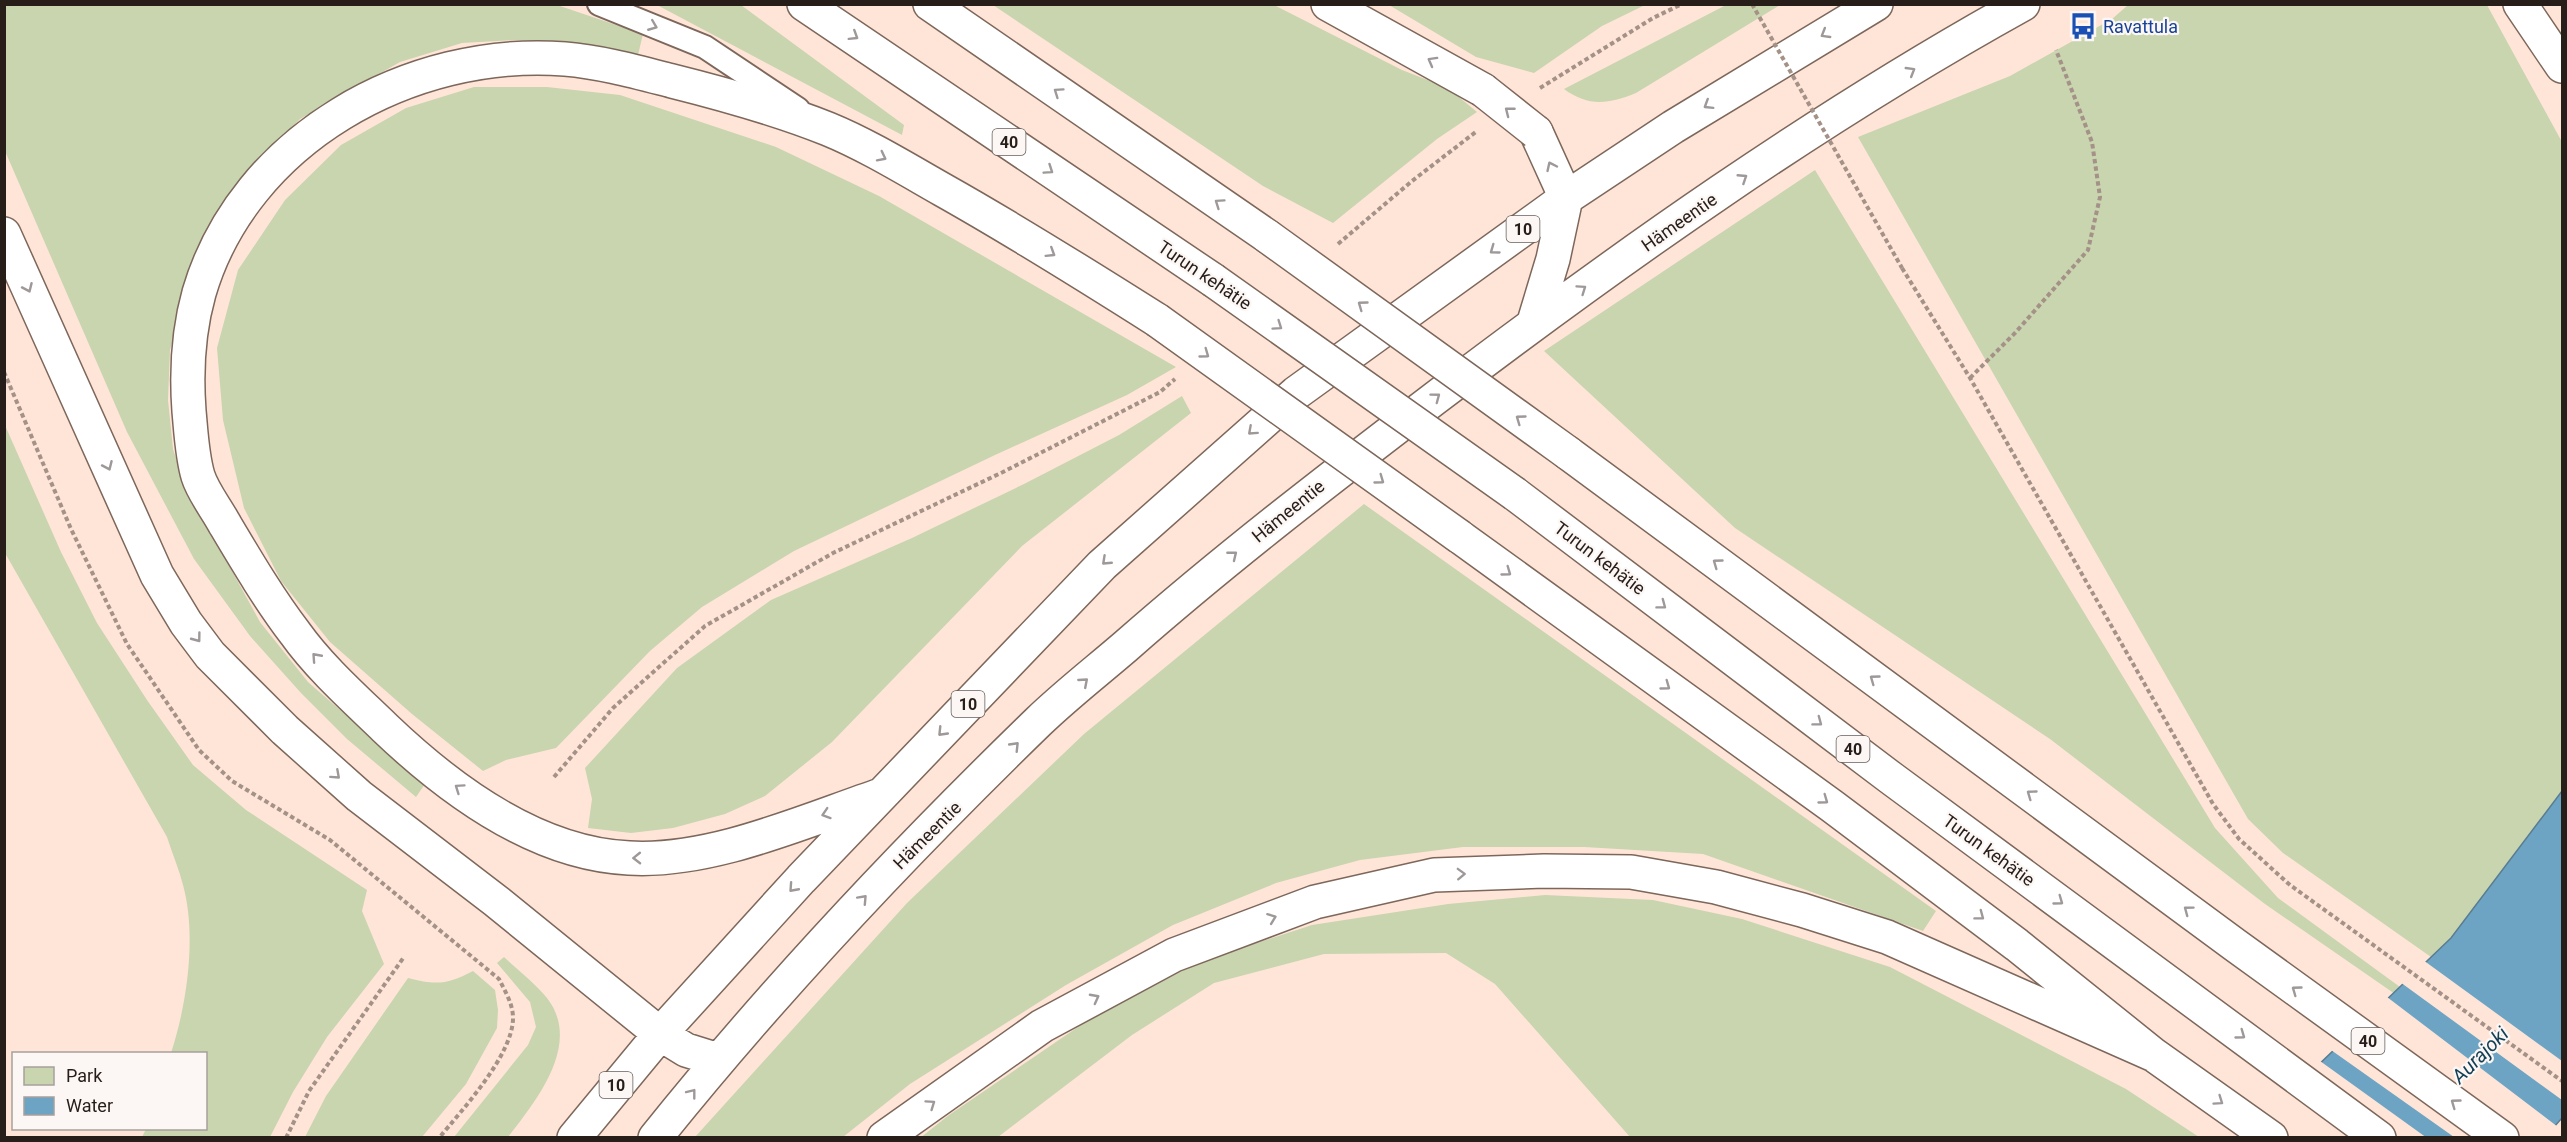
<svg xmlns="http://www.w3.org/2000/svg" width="2567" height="1142" font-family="Roboto,sans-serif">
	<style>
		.green { fill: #c9d5af }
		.water { fill: #6da4c4; stroke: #587c91; stroke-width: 1.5 }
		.pier { fill: #ffe5d8 }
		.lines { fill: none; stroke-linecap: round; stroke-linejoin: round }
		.service-casing { stroke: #7d675b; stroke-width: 26 }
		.trunk-casing { stroke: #7d675b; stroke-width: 36 }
		.path { stroke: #a49187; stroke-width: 4; stroke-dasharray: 4.5 3; stroke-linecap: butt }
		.service { stroke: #fff; stroke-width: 22 }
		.trunk { stroke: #fff; stroke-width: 33 }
		.trunk-bridge-casing { stroke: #7d675b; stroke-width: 36; stroke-linecap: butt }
		.path-bridge { stroke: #a49187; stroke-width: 4; stroke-dasharray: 4.5 3; stroke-linecap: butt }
		.trunk-bridge { stroke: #fff; stroke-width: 33 }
		.oneway { stroke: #9e9998 }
		.labels { text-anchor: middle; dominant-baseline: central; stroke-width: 4.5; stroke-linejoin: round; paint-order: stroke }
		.shield { fill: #fcf7f4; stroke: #675e5b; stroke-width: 1.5 }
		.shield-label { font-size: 16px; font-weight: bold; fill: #271d19 }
		.transit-label { font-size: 18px; fill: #164399; stroke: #fcf7f4; text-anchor: start }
		.street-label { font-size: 18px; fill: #271d19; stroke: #fcf7f4 }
		.water-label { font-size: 20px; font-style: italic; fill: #113f55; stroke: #fcf7f4 }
	</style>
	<rect width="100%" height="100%" fill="#ffe5d8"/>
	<path class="green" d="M554,4L643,34L638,55L571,42L514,40L462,43L400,62L300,119L263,159L183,306L170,350L168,400L173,449L185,485L260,622L308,682L425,784L416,797L347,739L301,693L250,636L194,559L127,432L5,151L4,5Z
		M657,5H741L904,125L902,135Z
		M993,5H1274L1402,70L1448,88L1477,112L1437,139L1333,223L1263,186Z
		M1389,5H1645L1602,26L1534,73L1476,57Z
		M1726,5H1780L1636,93C1609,104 1588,107 1564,89Z
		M2128,5H2487L2562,142V791L2451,938L2431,957L2283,853L2248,819L1858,137L2010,76L2112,19Z
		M474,87H547L620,95L776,147L879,196L1176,367L1127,395L995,455L794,551L702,607L650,651L556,748L506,760L483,771L412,714L330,642L281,581L244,508L223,420L217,348L238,270L285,200L341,145L406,108Z
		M1815,170L2215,828L2278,898L2400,987L2395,994L2265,904L2050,739L1735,528L1544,351Z
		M1182,396L1191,413L1022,546L832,742L765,796L725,814L673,828L631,833L588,828L592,799L585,768L677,668L771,600L912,538L1024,484L1119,435Z
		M4,423L61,552L97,623L147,700L193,765L246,810L367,890L362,911L384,964L327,1037L293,1092L270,1137H142L146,1129L206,1128V1054L171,1053C187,1004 197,936 183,885C179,869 172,853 167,837L5,553Z
		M1364,504L1936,911L1923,931L1703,854L1584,847H1463L1360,860L1276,883L1173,925L1066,985L910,1084L843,1137H695L907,903L1084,734Z
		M1545,895L1653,900L1742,919L1890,967L2126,1089L2199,1137H1630L1495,984L1446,953L1324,954L1214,983L1132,1035L998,1137L920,1138L949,1115L1100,1012L1202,961L1312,925L1448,904Z
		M504,957C518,970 535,983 547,998C583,1044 535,1102 508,1137H454L528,1045L536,1027L530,1002L497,963Z
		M473,971L495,990L498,1010L497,1028L466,1084L422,1137H305L326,1096L408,978C436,985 447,985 473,971Z"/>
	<path class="water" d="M2562,791V1118L2545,1137L2242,1138L2451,938Z"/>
	<path class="pier" d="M2423,960L2562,1061V1100L2400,982Z
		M2387,997L2558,1127L2549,1138L2454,1137L2331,1050Z
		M2320,1061L2427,1138L2239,1137Z"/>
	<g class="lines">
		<defs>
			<path id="service" d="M599,4L705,47L798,109"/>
			<path id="trunk" d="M804,4L1213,280
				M930,4L1267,236
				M1328,4L1483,90
				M2520,4L2562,66
				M4,234L157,575L186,623L210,655L285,730L359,796L496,901L660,1034L686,1050L718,1060
				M1534,322L1553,259L1566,198L1536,132
				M1568,453L2235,945L2502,1138
				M1515,494L1891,778L2379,1138
				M1460,537L1832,806L2017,945L2154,1055L2271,1138
				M881,795C804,821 711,863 629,858C536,854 450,790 385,728C354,698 320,668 295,633C269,599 246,560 224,523C216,508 203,492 198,476C192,456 191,432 189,411C186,370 188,332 199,293C244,139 411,47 565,59C601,62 637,72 672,81C724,94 778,109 828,129C867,145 906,169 943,190C1016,231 1086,275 1157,320
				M574,1138L660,1034L801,879L1102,565L1296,393L1566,198L1673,127L1876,4
				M655,1138C773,991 903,853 1038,722C1066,695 1097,671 1126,646C1225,559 1329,479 1434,399C1621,257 1817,118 2023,4
				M884,1138L1042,1026L1174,955L1315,902L1434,875L1544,871L1631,872L1716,887L1802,910L1887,937L2154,1055"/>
		</defs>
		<use href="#service" class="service-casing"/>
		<use href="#trunk" class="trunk-casing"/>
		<path class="path" d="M1540,88L1653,18L1682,4
			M1338,244L1412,181L1477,131
			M1902,268L1970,378L2213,804L2239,839L2290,885L2562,1081
			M4,372L71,529L127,644L199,750L232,781L330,840L499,979C505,991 513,1004 513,1018C513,1055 462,1110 439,1138
			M1970,378L2015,333L2088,250L2100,197L2092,142L2056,50
			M554,777L613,708L705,626L833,553L1003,472L1160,392L1175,379
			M286,1138L309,1091L404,957"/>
		<use href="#service" class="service"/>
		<use href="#trunk" class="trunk"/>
		<defs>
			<path id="trunk-bridge" d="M1483,90L1536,132
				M1267,236L1568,453
				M1213,280L1515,494
				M1157,320L1460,537"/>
		</defs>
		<use href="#trunk-bridge" class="trunk-bridge-casing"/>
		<path class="path-bridge" d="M1752,4L1902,268"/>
		<use href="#trunk-bridge" class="trunk-bridge"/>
	</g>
	<defs><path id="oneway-chevron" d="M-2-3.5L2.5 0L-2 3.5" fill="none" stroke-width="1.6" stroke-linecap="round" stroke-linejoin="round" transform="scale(1.5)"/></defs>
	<g class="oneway">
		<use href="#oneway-chevron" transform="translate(653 26) rotate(22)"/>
		<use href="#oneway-chevron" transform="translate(1825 34) rotate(149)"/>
		<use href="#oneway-chevron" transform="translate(854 36) rotate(32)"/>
		<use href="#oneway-chevron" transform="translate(1432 61) rotate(-151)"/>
		<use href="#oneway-chevron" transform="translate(1911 71) rotate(-31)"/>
		<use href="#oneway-chevron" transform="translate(1058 92) rotate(-145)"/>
		<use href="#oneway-chevron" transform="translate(1708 105) rotate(148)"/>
		<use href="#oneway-chevron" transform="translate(1509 111) rotate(-142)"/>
		<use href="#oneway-chevron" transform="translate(882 157) rotate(27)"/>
		<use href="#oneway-chevron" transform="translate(1551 166) rotate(-115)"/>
		<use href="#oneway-chevron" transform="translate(1049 170) rotate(34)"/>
		<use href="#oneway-chevron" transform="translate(1743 178) rotate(-33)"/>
		<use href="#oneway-chevron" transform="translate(1219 203) rotate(-145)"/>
		<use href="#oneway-chevron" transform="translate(1494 250) rotate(144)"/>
		<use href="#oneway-chevron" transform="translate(1051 253) rotate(32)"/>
		<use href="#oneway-chevron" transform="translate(28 288) rotate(66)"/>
		<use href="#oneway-chevron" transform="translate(1582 289) rotate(-35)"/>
		<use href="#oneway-chevron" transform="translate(1362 305) rotate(-144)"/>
		<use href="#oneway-chevron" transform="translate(1278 326) rotate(35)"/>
		<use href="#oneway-chevron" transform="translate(1205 354) rotate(36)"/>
		<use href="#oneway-chevron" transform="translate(1436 397) rotate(-37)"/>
		<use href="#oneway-chevron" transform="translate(1520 419) rotate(-144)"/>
		<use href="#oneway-chevron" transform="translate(1252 431) rotate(138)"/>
		<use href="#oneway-chevron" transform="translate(108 466) rotate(66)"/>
		<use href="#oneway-chevron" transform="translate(1380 480) rotate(36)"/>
		<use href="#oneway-chevron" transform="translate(1233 555) rotate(-39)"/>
		<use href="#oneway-chevron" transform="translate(1106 561) rotate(137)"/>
		<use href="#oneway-chevron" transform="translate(1717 563) rotate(-144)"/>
		<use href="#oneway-chevron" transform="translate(1507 572) rotate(36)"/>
		<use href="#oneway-chevron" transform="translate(1662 605) rotate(37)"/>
		<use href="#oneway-chevron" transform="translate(197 638) rotate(53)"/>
		<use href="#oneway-chevron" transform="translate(316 657) rotate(-132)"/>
		<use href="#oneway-chevron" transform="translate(1874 679) rotate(-144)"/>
		<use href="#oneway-chevron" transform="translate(1084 682) rotate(-41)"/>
		<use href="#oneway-chevron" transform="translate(1666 686) rotate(36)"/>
		<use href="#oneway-chevron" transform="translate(1818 722) rotate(37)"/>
		<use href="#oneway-chevron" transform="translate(942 732) rotate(134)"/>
		<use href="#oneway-chevron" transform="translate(1015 746) rotate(-46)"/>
		<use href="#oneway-chevron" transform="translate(336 775) rotate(42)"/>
		<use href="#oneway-chevron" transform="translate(459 788) rotate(-145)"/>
		<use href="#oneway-chevron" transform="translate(2031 794) rotate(-144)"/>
		<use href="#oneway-chevron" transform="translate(1824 800) rotate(36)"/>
		<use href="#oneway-chevron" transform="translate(826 814) rotate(162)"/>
		<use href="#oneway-chevron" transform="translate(637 858) rotate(179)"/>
		<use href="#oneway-chevron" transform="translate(1461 874) rotate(-2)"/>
		<use href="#oneway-chevron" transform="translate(793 888) rotate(132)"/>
		<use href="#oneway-chevron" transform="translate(863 899) rotate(-47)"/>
		<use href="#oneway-chevron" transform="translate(2059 901) rotate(36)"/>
		<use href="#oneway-chevron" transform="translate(2188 910) rotate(-143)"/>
		<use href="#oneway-chevron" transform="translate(1980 916) rotate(37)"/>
		<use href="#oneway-chevron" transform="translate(1272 918) rotate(-21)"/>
		<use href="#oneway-chevron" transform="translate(2296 990) rotate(-144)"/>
		<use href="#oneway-chevron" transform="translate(1095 998) rotate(-28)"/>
		<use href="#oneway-chevron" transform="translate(2241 1035) rotate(36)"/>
		<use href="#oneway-chevron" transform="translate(692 1093) rotate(-52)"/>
		<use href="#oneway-chevron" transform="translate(2219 1101) rotate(35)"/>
		<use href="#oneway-chevron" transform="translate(2455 1103) rotate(-144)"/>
		<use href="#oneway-chevron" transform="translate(931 1104) rotate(-35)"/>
	</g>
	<defs>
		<symbol id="bus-bare" viewBox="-9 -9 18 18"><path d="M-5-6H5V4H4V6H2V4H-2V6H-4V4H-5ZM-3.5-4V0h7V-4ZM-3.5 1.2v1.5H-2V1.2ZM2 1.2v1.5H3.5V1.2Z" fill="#1a4fb4" stroke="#fcf7f4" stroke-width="2.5" paint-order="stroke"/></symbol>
	</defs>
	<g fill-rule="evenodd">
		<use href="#bus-bare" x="2064" y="7" width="38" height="38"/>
	</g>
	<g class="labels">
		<g class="shield">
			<rect x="992.5" y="129" width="33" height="26" rx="4.5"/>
			<rect x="1506.5" y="216" width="33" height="26" rx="4.5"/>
			<rect x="951.5" y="691" width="33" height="26" rx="4.5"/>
			<rect x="1836.5" y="736" width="33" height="26" rx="4.5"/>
			<rect x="2351.5" y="1028" width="33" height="26" rx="4.5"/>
			<rect x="599.5" y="1072" width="33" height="26" rx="4.5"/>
		</g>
		<g class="shield-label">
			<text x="1009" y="142">40</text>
			<text x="1523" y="229">10</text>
			<text x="968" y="704">10</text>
			<text x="1853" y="749">40</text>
			<text x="2368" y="1041">40</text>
			<text x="616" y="1085">10</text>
		</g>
		<g class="transit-label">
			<text x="2103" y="26">Ravattula</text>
		</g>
		<g class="street-label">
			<text transform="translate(1679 222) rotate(-35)">Hämeentie</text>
			<text transform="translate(1205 275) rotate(34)">Turun kehätie</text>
			<text transform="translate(1288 511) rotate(-39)">Hämeentie</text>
			<text transform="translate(1600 558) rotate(37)">Turun kehätie</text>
			<text transform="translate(927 835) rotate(-45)">Hämeentie</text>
			<text transform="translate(1989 850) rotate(36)">Turun kehätie</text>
		</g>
		<g class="water-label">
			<text transform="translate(2480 1055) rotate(-45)">Aurajoki</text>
		</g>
	</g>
	<rect width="2567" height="1142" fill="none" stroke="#271d19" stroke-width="12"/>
	<rect x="12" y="1052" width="195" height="78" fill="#fcf7f4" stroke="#a7a09c" stroke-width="1.5"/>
	<rect x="24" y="1067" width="30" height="18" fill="#c9d5af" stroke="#a7a09c" stroke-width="1.5"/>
	<text x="66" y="1082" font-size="18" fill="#271d19">Park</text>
	<rect x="24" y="1097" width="30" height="18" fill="#6da4c4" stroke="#a7a09c" stroke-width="1.5"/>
	<text x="66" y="1112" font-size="18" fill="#271d19">Water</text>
</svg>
